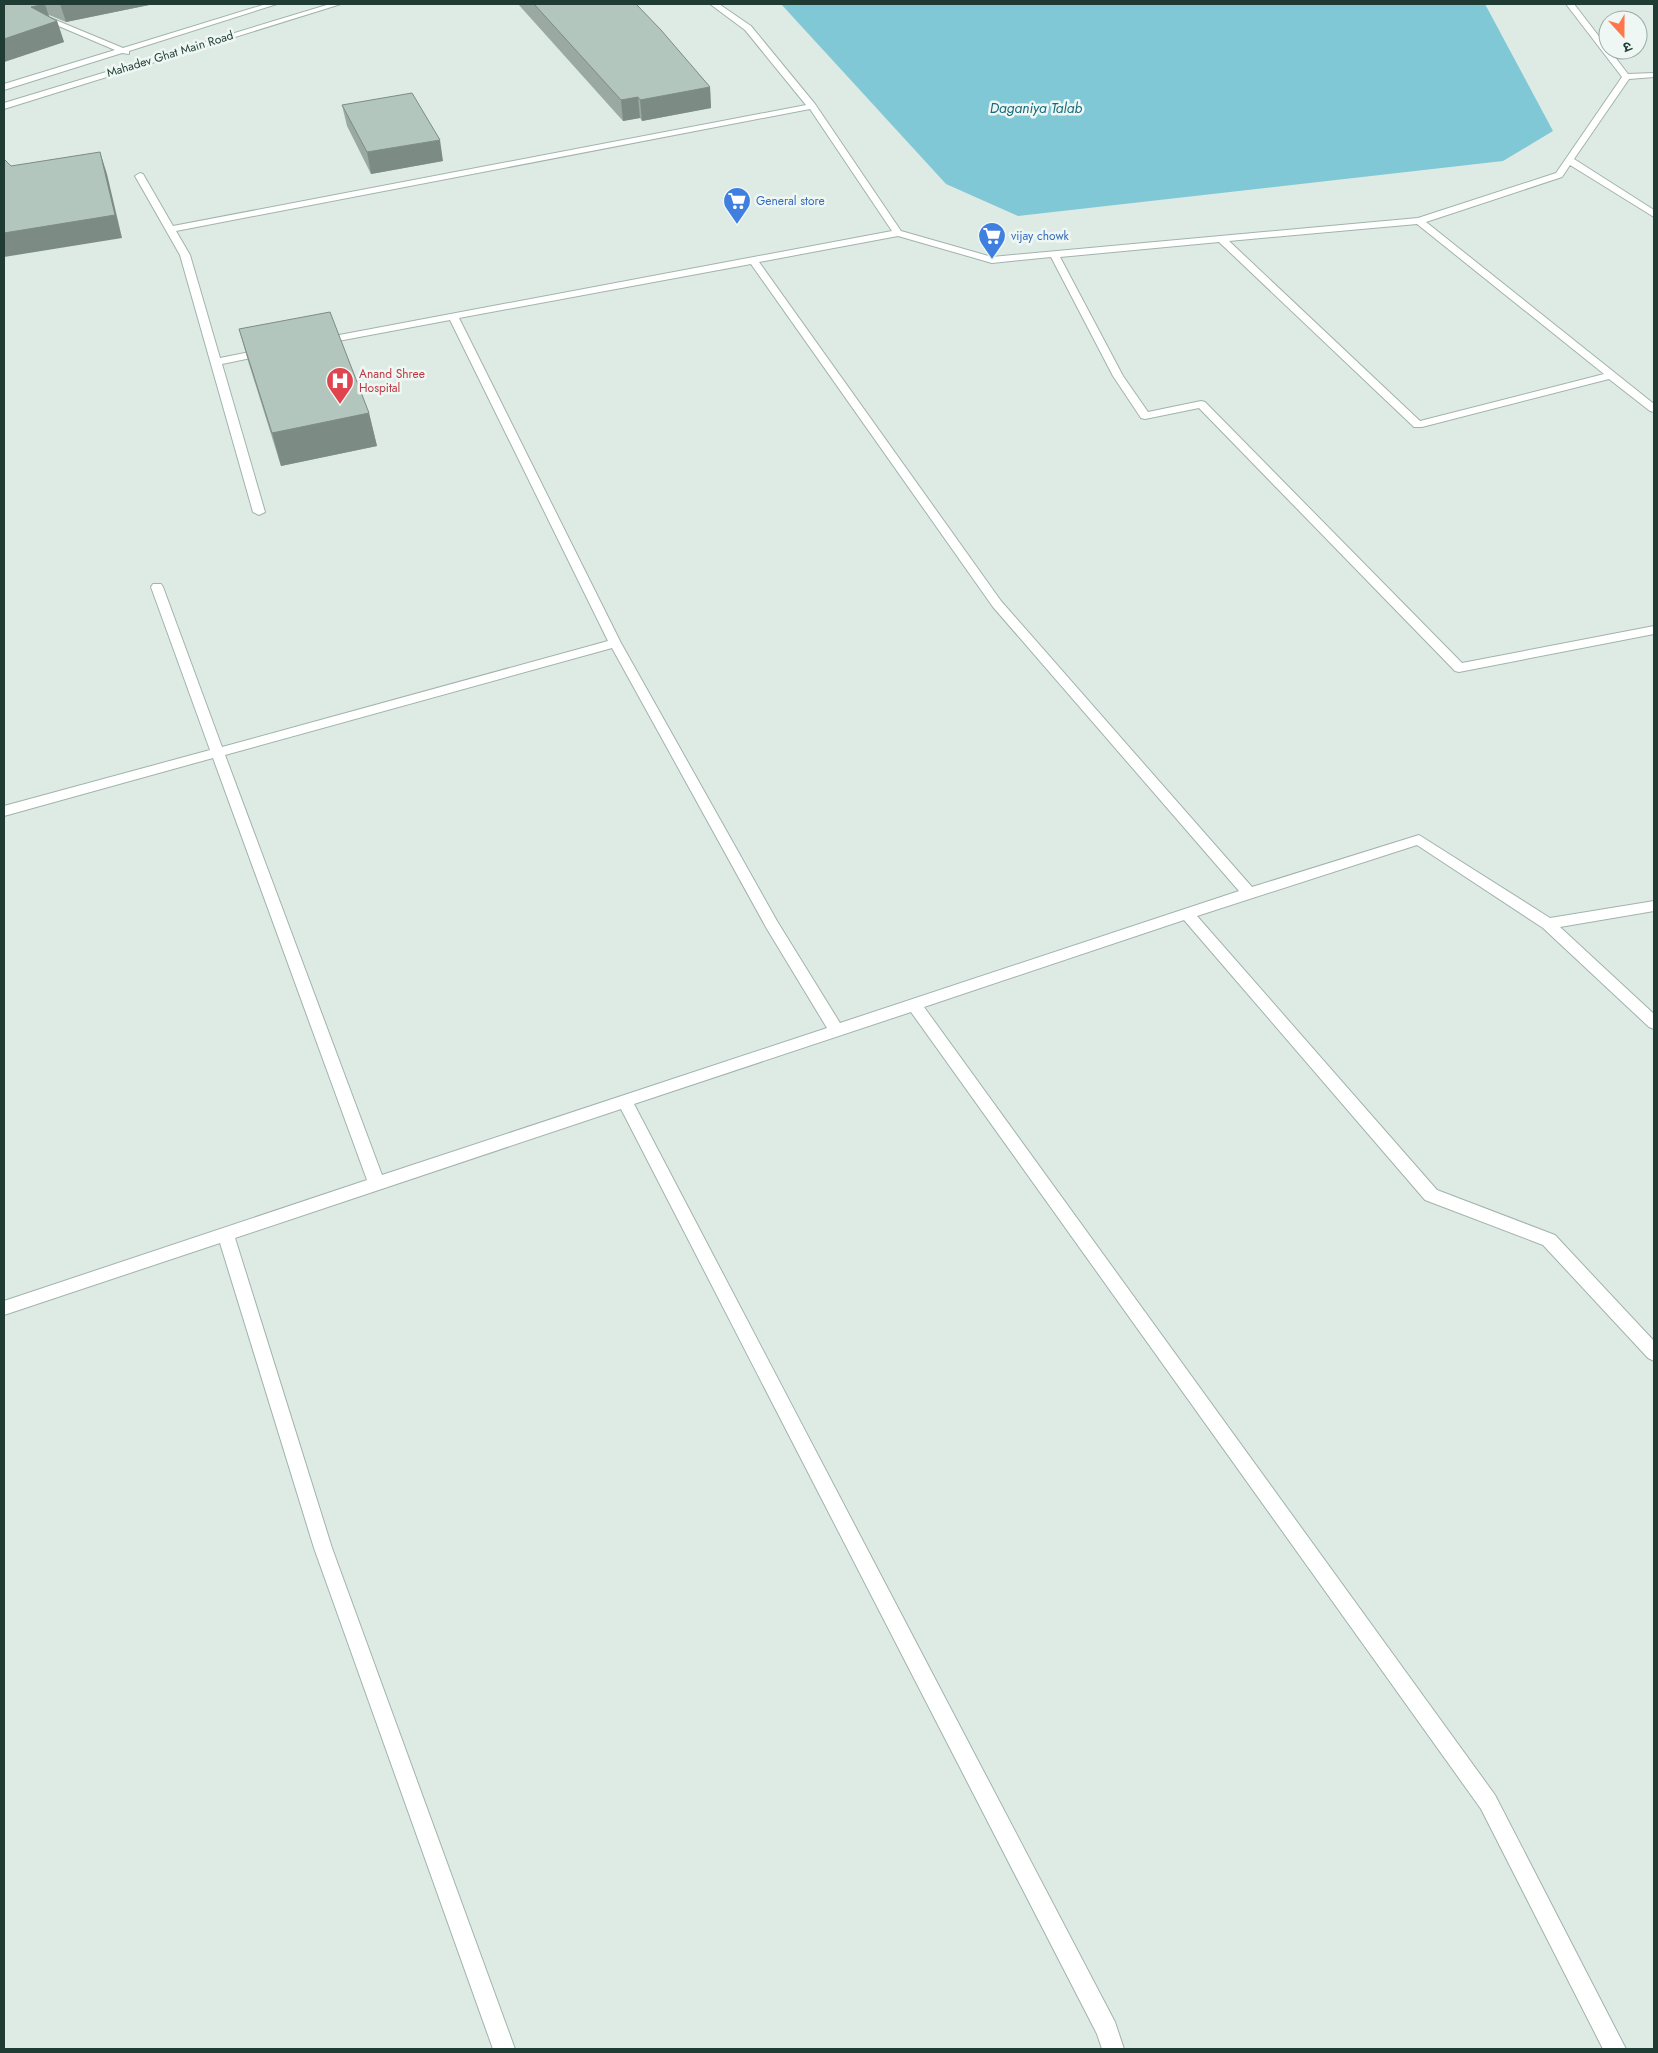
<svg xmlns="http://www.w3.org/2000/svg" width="1658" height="2053" font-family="Jost,'Noto Sans Devanagari',sans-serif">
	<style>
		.water { fill: #80c8d6 }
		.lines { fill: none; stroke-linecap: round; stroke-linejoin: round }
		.minor-casing { stroke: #a1b3ac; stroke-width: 2 }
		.minor { fill: #fff; fill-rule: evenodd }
		.wall { fill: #9aaaa3 }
		.shaded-wall { fill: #7d8b85 }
		.building { fill: #b3c6be; stroke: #7d8b85 }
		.labels { text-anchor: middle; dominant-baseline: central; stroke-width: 5; stroke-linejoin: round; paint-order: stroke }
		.far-street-label { font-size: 12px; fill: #1e3c34; stroke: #eef7f3 }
		.far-shop-label { font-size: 12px; fill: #366cbe; stroke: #eef7f3; text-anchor: start }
		.far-health-label { font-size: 12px; fill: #be3a42; stroke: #eef7f3; text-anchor: start }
		.far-water-label { font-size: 14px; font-style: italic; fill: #146a7c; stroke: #eef7f3 }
	</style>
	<rect width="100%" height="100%" fill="#deebe5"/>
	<path class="water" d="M781,4H1485L1553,131L1503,161L1018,216L946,184Z"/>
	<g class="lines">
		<defs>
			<path id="minor" d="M7,4H17L123,48L266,4H277L129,51V54L122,53L4,90V84L115,50Z
				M330,4H341L4,109V103Z
				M710,4H719L751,26L815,104L901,231L992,257L1418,218L1556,173L1622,77L1566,4H1574L1628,74L1654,73V77L1629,79L1574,159L1654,210V217L1570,165L1562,177L1426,222L1654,404V412L1650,411L1609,379L1422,427H1414L1219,242L1060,257L1123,376L1148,412L1201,401L1205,402L1462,663L1654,626V634L1459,672L1455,671L1199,408L1145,419L1141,418L1113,376L1051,257L992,263L898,236L759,262L1001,601L1252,887L1419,835L1550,918L1654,901V911L1560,927L1654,1014V1029L1649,1027L1543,928L1417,845L1197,916L1437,1190L1555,1235L1654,1341V1361L1648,1358L1543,1245L1425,1200L1184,920L924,1007L1495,1795L1626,2049H1603L1481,1809L911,1012L634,1104L1115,2022L1124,2049H1102L1097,2034L621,1109L235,1238L332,1548L515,2049H493L314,1548L220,1243L4,1315V1301L367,1180L213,758L4,816V806L210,750L151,587L153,584H161L163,587L222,747L608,641L450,320L322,344L317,341L318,339L892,231L810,109L176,231L190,255L220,358L265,349L270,352L265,355L222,364L265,512L259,515L253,512L180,255L135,176L140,173L143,174L173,226L806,105L745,30ZM1417,224L1604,374L1420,421L1229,241ZM751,264L993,607L1239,891L840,1023L777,921L621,643L459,318ZM612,648L767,929L827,1028L382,1175L225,755Z"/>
		</defs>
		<use href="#minor" class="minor-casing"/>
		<use href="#minor" class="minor"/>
	</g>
	<path class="wall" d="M4,4H154L66,22L49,15V17L57,21L64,42L4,62Z
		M518,4H636L710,87L711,108L642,121L640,118L623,121Z
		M342,105L443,161L371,174L347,126Z
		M239,329L369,413L377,446L281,466L248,361Z"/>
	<path class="shaded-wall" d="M45,4L51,23L57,21L64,42L4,62V39L31,7Z
		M60,4H154L66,22Z
		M710,87L711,108L642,121L640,100Z
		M638,97L640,118L623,121L621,100Z
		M440,140L443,161L371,174L367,152Z
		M100,152L107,174L122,238L4,257V233Z
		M369,413L377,446L281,466L272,433Z"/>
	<path class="building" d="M4,4H45L31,7L57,21L4,39Z
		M534,4H636L661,30L710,87L640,100L638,97L621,100Z
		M412,93L440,140L367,152L342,105Z
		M100,152L115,215L4,233V159L11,166Z
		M330,312L369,413L272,433L239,329Z"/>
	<defs>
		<symbol id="supermarket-pin" viewBox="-11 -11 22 30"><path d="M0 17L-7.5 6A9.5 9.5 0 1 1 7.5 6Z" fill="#3f7fe0" stroke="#eef7f3"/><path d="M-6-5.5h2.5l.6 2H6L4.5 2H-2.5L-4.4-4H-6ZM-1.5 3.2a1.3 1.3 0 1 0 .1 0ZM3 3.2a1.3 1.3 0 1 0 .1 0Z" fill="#fff"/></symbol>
		<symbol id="hospital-pin" viewBox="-11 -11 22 30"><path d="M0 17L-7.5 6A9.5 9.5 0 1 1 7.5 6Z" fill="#e0444e" stroke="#eef7f3"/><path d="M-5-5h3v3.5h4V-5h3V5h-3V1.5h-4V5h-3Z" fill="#fff"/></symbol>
	</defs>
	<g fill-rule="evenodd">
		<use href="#supermarket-pin" x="721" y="185" width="32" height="43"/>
		<use href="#supermarket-pin" x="976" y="220" width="32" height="43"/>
		<use href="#hospital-pin" x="324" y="365" width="32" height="43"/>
	</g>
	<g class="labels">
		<g class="far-street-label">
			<text transform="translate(170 54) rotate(-17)">Mahadev Ghat Main Road</text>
		</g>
		<g class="far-shop-label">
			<text x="756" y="201">General store</text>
			<text x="1011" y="236">vijay chowk</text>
		</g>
		<g class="far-health-label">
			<text x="359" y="374">Anand Shree<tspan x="359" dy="14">Hospital</tspan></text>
		</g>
		<g class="far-water-label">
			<text x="1036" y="108">Daganiya Talab</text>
		</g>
	</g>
	<rect width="1658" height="2053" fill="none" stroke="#1e3c34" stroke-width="10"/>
	<g transform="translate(1623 35) rotate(159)"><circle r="24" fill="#eef7f3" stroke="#9baca7"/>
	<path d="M0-4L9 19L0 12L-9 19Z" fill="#fe7649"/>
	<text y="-8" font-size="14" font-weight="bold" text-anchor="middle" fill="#1e3c34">उ</text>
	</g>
</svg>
